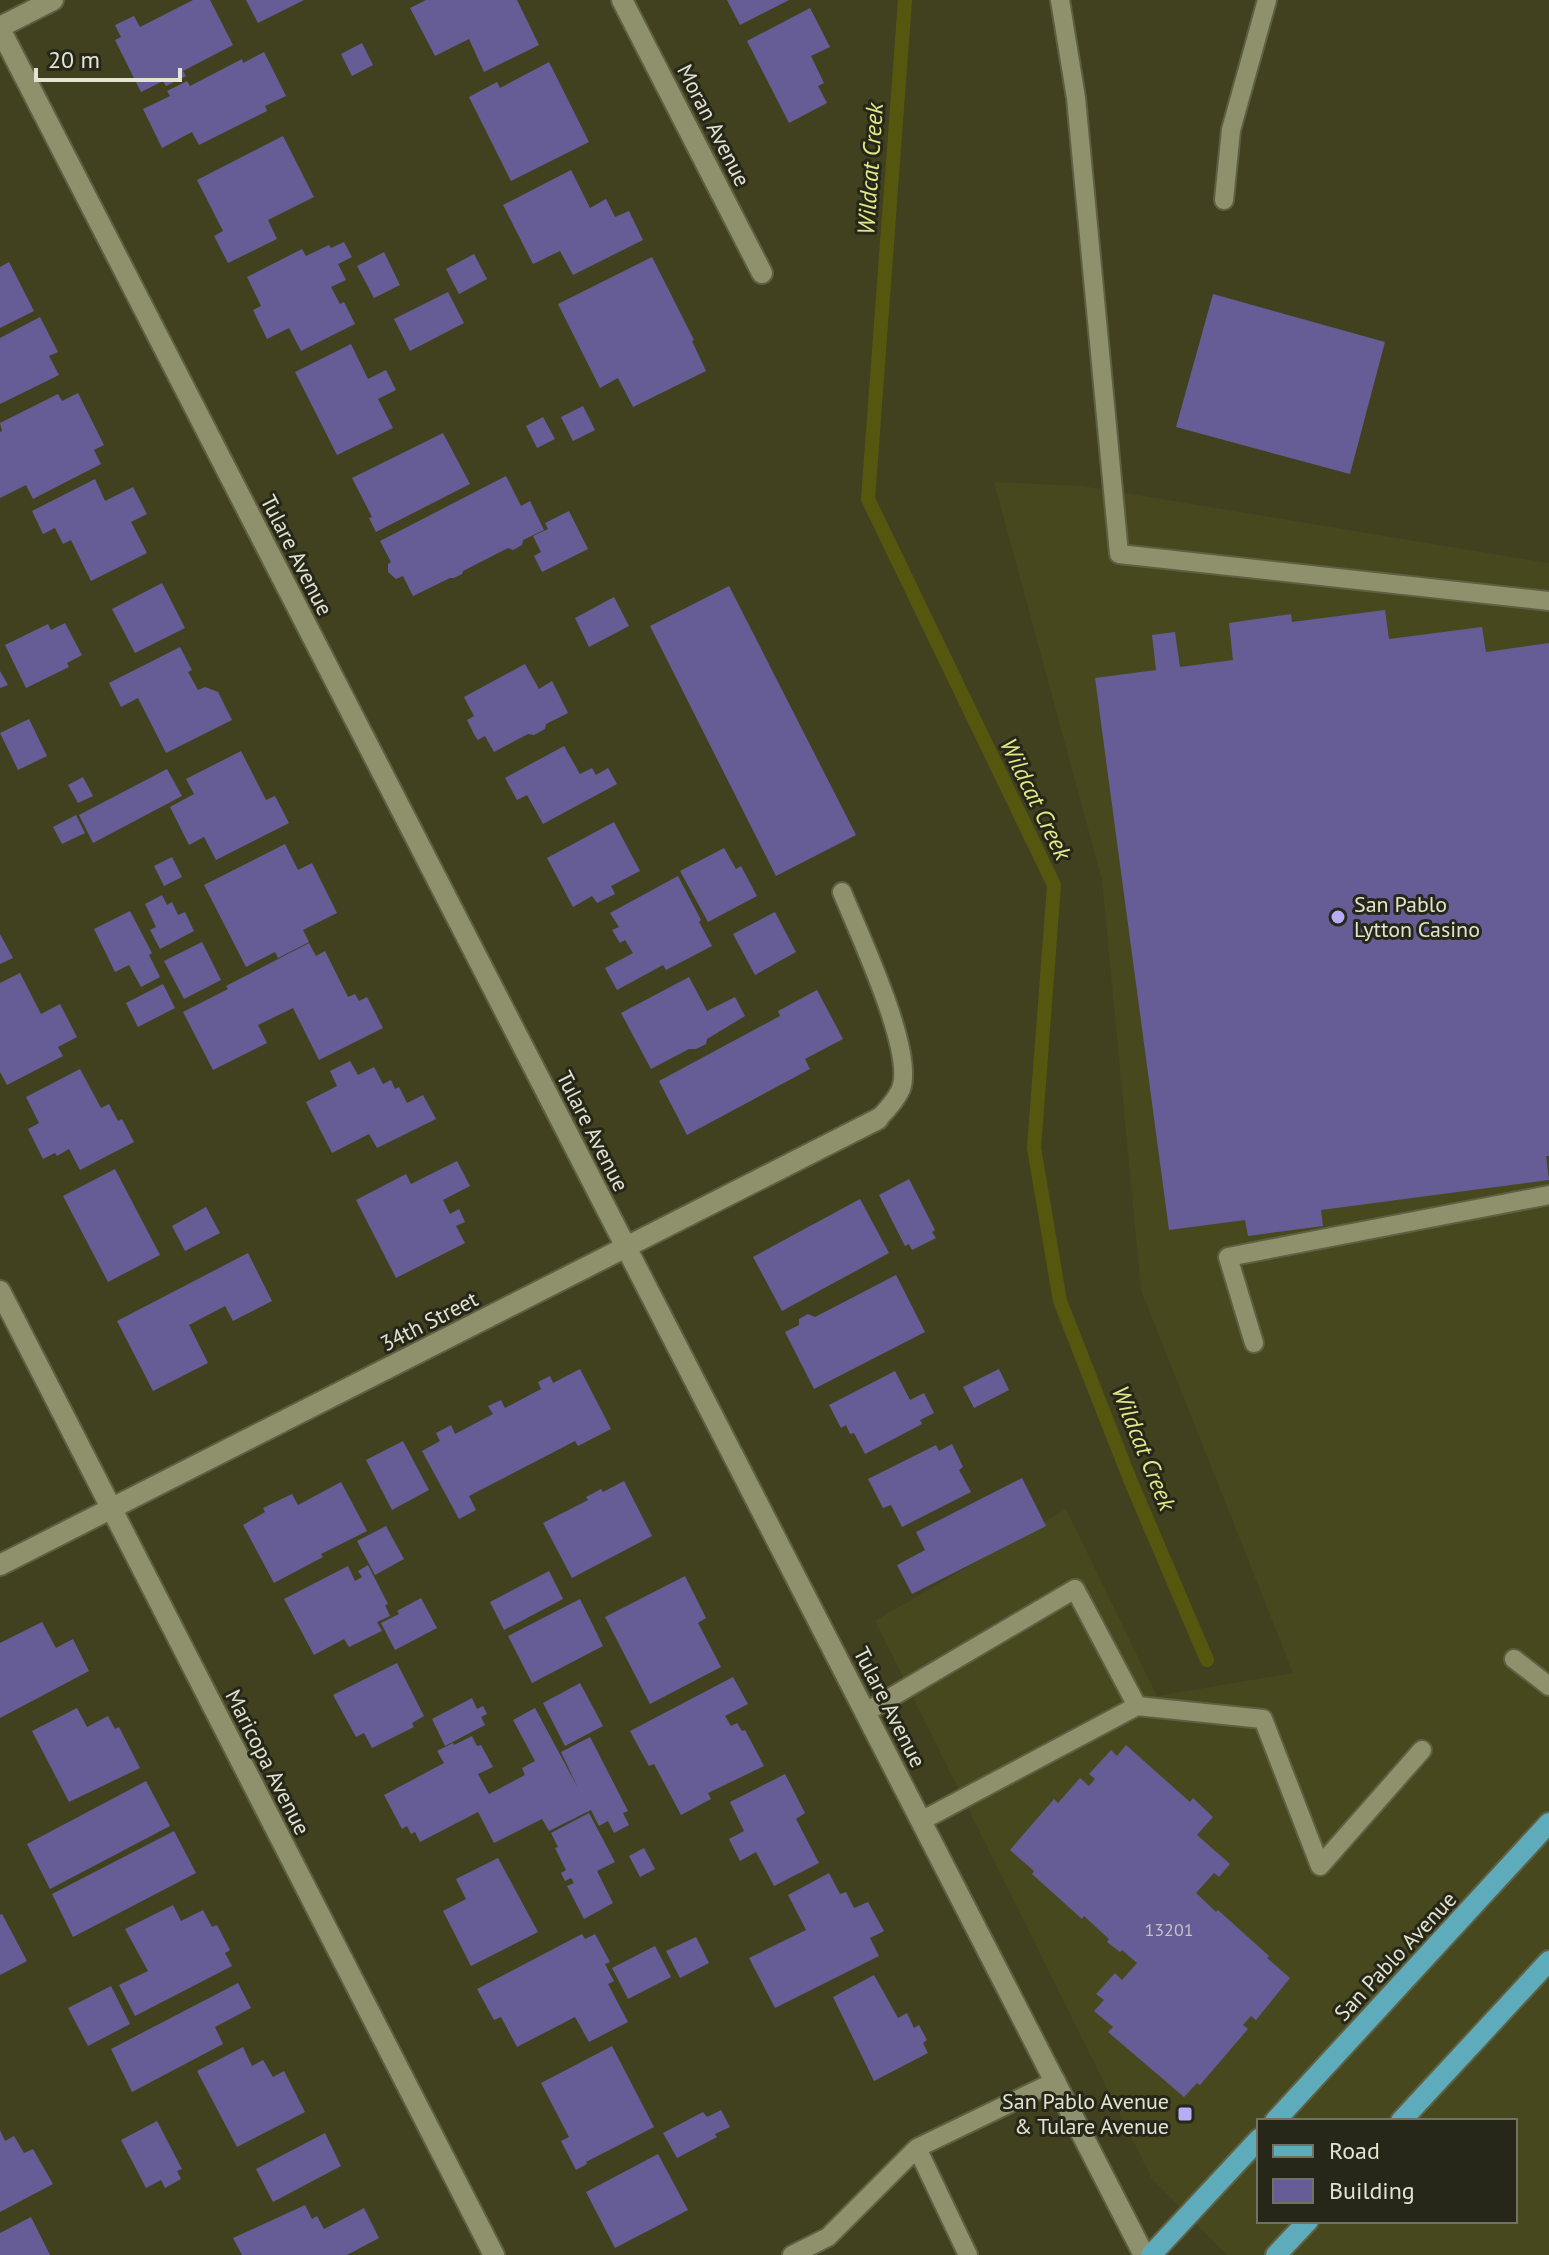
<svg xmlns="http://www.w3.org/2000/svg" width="1549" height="2255" font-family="'PT Sans',sans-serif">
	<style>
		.built { fill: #47481e; fill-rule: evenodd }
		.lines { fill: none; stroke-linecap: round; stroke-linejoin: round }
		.stream { stroke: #56570f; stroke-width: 14 }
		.building { fill: #665d96 }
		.service-casing { stroke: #5f6042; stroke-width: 22 }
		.minor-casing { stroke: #5f6042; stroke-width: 24 }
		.primary-casing { stroke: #5f6042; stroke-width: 24 }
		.service { stroke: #8f916d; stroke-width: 18 }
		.minor { stroke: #8f916d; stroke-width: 20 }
		.primary { stroke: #5eabbc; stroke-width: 20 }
		.poi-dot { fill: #b6acf8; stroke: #262718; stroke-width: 3 }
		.labels { text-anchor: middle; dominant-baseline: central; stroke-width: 6; stroke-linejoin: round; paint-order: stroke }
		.number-label { font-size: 18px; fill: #c3c2c2 }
		.street-label { font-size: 22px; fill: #e2e3d0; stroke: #262718 }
		.poi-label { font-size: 22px; fill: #e2e3d0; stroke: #262718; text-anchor: start }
		.water-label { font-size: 24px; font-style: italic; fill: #e5e888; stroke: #262718 }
	</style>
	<rect width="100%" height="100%" fill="#414120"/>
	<path class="built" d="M994,482L1082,486L1549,563V2255H1227L1152,2179L875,1621L1066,1509L1157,1696L1293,1673L1141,1290L1102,880ZM1259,2121H1515V2221H1259Z"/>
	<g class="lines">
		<path class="stream" d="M905,0L868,499L1054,885L1034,1148L1060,1301L1131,1482L1207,1660"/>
	</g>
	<path class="building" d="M193,0H210L233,45L183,71L186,76L166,86L163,81L141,92L115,40L121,37L115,25L134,16L140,27Z
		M246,0H304L258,23Z
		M426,0H517L539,45L484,72L469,39L435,56L410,8Z
		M727,0H789L740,25Z
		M810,8L830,47L811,56L824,83L818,86L827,103L789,123L747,41Z
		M362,43L373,65L352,76L341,54Z
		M264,52L286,96L265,106L267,111L199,145L192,132L162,148L143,109L170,96L167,91L187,81L190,86L242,59L243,63Z
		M549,62L589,142L511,181L469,97L497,82L500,88Z
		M283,136L314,197L268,220L277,239L228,263L214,236L223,231L197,180Z
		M571,170L590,208L606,199L615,217L629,211L643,240L573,275L560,251L533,264L503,205Z
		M344,242L352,257L338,264L346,280L331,287L340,304L344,302L355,324L301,351L289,328L267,339L253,310L261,306L247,277L302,249L306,256L329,245L331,248Z
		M384,252L400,285L374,298L357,266Z
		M474,254L487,279L459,294L446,269Z
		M652,257L694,340L692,341L706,371L633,407L618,378L600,388L558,304Z
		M9,262L34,311L0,328V267Z
		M448,292L464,323L410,351L394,319Z
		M1213,294L1385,342L1350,474L1176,427Z
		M40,317L58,352L49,356L59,375L0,404V338Z
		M351,344L368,379L386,370L396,390L378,399L393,428L337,455L295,372Z
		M78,393L104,445L94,450L101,464L33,499L26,485L0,498V432L2,431L0,423L58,394L62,401Z
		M583,406L595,430L573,441L561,417Z
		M543,417L555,439L537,448L526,426Z
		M443,433L470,484L376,532L369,518L372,517L352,478Z
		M506,476L521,506L530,501L544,530L523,540L522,545L513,550L508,548L463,571L462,574L454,578H450L413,596L403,576L396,579L388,572V564L391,562L380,541Z
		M95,479L105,501L133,487L147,514L131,522L147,553L91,581L71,540L63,544L55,528L43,534L32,511Z
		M569,511L588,549L542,572L534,556L541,552L533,536L548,529L545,523Z
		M162,583L185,628L135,653L112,609Z
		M729,586L856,835L776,876L650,626Z
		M614,597L629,626L589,647L575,618Z
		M1385,610L1389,639L1482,627L1486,652L1549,643V1156H1546L1549,1180L1321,1210L1323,1226L1248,1236L1245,1220L1169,1230L1095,678L1156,670L1152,635L1175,632L1180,667L1233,660L1229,623L1291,614L1292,622Z
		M65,623L82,655L67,663L69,667L26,688L5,645L48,624L51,630Z
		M180,647L192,670L188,672L198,690L205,687L218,692L232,720L166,753L138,698L121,707L109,683Z
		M525,664L539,689L552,681L568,713L546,724L545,729L534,735L528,734L494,752L485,736L478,740L475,736L467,720L474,716L464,697Z
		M0,671L8,685L0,688Z
		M29,719L47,756L18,770L0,733Z
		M564,746L580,774L592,768L596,775L608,768L617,784L543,824L527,795L517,800L505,778Z
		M241,751L266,800L275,796L289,823L216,860L204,837L189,845L170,807L194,794L186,779Z
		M167,769L182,796L93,843L79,815Z
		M83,777L93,796L78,803L68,785Z
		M76,815L85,833L62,844L53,827Z
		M614,822L640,871L611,886L615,894L597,903L592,896L573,907L547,858Z
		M285,844L298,870L312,863L337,913L303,930L309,942L278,958L275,952L246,967L204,885Z
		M724,848L736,869L741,866L757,896L708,922L680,871Z
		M172,857L182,877L164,886L154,866Z
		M678,876L701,920L699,922L712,946L666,970L663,965L617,990L605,968L633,953L625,940L620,943L612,930L619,927L610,913Z
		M162,895L167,905L172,902L178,915L185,912L194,931L160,949L150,930L156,927L145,904Z
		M130,911L152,953L149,955L160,977L141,987L129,965L115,972L94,929Z
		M775,912L796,952L755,975L733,934Z
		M0,934L13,958L0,964Z
		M202,942L221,980L184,999L164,961Z
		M309,943L316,956L325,951L348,997L355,994L359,1001L367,997L383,1028L319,1060L293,1008L258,1025L267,1043L213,1070L183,1012L228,989L226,986Z
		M20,973L41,1014L60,1004L77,1037L58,1047L63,1056L7,1085L0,1072V983Z
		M689,977L707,1011L735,997L745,1016L707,1039L706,1044L696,1049H689L651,1069L621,1013Z
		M163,984L175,1008L138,1027L126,1003Z
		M817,990L843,1039L805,1059L810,1069L687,1135L659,1081L780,1016L778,1011Z
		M350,1061L358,1075L374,1067L383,1084L391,1080L395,1089L399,1087L407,1103L423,1095L436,1119L377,1148L369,1134L332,1153L306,1102L337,1086L330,1071Z
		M80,1069L101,1108L109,1104L118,1121L122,1119L134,1142L80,1170L69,1149L57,1156L55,1153L43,1159L28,1129L39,1123L26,1097Z
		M457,1161L470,1186L443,1200L450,1214L459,1209L465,1222L456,1226L465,1243L396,1278L356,1200L406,1174L411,1184Z
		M115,1169L160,1255L108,1282L63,1196Z
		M909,1179L935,1230L932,1232L936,1238L912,1250L909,1244L905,1246L879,1195Z
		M860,1199L889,1253L782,1311L753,1257Z
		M206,1207L220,1233L185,1251L172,1226Z
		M248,1253L272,1301L233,1321L225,1306L189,1325L208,1363L153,1391L117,1321Z
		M896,1275L925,1332L814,1389L785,1332L799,1325V1319L808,1314L815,1317Z
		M580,1369L611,1429L578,1446L575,1441L469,1496L476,1510L459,1519L422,1451L440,1441L436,1433L451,1425L455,1434L493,1414L488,1406L501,1400L505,1408L541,1389L538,1382L550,1376L553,1383Z
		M999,1369L1009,1390L974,1408L963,1387Z
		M895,1371L910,1400L924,1393L934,1413L920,1420L922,1424L865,1454L854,1433L850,1434L846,1425L841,1428L829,1405Z
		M403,1441L429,1490L392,1510L366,1460Z
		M952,1444L963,1467L959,1470L971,1492L902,1527L891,1505L883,1508L868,1479L936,1445L939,1451Z
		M1022,1478L1046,1526L912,1594L897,1565L925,1550L916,1532Z
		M624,1481L652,1536L572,1578L543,1523L588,1500L586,1497L601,1489L603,1492Z
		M341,1482L367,1531L321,1554L323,1557L274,1583L243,1525L265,1512L263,1508L292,1494L298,1505Z
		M386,1526L404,1559L375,1575L357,1541Z
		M368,1565L388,1604L385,1605L390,1616L377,1622L382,1631L349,1647L344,1639L314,1655L284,1599L348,1566L355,1581L362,1577L358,1571Z
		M549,1571L563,1599L504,1630L490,1602Z
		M685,1576L706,1618L698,1623L721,1667L650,1704L605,1617Z
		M421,1598L437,1628L395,1650L381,1623L399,1614L397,1611Z
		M580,1599L603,1646L532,1683L508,1636Z
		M42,1622L56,1648L73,1639L89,1671L0,1718V1643Z
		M397,1663L424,1716L412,1723L414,1727L372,1748L364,1733L356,1737L333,1695Z
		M733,1677L748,1704L725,1716L731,1726L737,1723L742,1731L745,1730L764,1766L708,1793L711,1799L681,1815L654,1764L649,1766L630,1731Z
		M580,1683L603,1726L565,1746L543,1703Z
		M472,1698L477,1709L483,1706L487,1714L481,1717L485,1725L445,1746L432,1719Z
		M77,1708L87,1727L108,1716L115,1729L119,1727L140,1768L69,1802L32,1731Z
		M535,1708L578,1788L561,1752L590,1737L628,1811L623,1813L629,1825L614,1833L608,1821L599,1826L591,1810L549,1831L542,1819L494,1843L478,1812L420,1842L415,1832L411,1834L407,1826L402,1829L384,1795L444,1763L437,1751L453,1743L454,1745L472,1736L477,1746L481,1745L493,1767L478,1774L489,1794L525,1775L522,1768L535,1761L513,1720Z
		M1126,1745L1190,1802L1193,1798L1213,1817L1197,1835L1230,1864L1219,1877L1214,1873L1196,1893L1216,1912L1218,1910L1269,1956L1267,1958L1290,1978L1256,2020L1251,2016L1243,2025L1248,2029L1200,2085L1197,2083L1184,2097L1108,2032L1113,2027L1094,2011L1104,2000L1096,1994L1115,1973L1122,1980L1137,1963L1122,1950L1120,1952L1107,1942L1109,1939L1084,1916L1082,1919L1032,1874L1034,1871L1010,1850L1054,1799L1058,1803L1080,1778L1089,1786L1095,1779L1089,1774L1111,1750L1117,1756Z
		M785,1774L805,1813L796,1819L819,1863L774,1886L756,1852L740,1861L729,1839L744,1831L730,1802Z
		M146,1781L170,1826L50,1889L27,1844Z
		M589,1813L615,1862L597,1871L613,1903L584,1919L567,1886L574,1883L571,1878L565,1881L561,1873L566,1870L555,1848L558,1847L551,1833Z
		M174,1831L196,1873L73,1937L52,1894Z
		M644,1848L655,1869L640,1877L629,1856Z
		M498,1858L538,1932L471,1966L443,1911L466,1899L456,1879Z
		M829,1873L840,1894L846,1892L854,1908L868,1902L884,1931L870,1938L879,1956L775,2008L749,1958L806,1930L788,1895Z
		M173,1905L181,1921L203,1910L212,1927L217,1925L230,1950L225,1953L232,1966L135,2016L119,1985L148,1971L125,1929Z
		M2,1914L27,1961L0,1975V1915Z
		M582,1934L585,1939L595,1934L610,1962L605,1964L614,1981L608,1984L628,2022L589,2042L575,2017L517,2047L501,2017L494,2020L477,1989Z
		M696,1937L709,1963L680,1978L666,1951Z
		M655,1946L671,1977L628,1999L612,1968Z
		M874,1975L898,2018L907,2013L914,2028L919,2025L927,2040L923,2043L928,2053L874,2081L833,1997Z
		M238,1983L251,2008L215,2027L223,2044L132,2092L111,2049Z
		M111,1986L130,2024L88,2046L68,2008Z
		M612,2046L654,2127L586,2162L587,2164L576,2170L561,2141L569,2137L541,2083Z
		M243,2047L252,2066L263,2060L273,2077L284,2071L305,2112L237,2147L197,2071Z
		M721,2110L730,2127L715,2134L717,2137L677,2158L663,2133L703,2112L707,2117Z
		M157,2121L182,2169L177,2171L181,2179L165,2188L161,2180L146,2188L121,2140Z
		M0,2130L5,2141L14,2136L24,2153L33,2149L53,2184L0,2212Z
		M325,2133L341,2166L273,2202L256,2169Z
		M658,2154L688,2210L615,2248L586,2192Z
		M305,2205L312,2219L317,2216L324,2229L364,2208L379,2238L347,2255H242L233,2238Z
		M31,2217L50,2255H0V2233Z"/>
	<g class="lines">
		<defs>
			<path id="service" d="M1060,0L1076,98L1119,554L1549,601
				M1224,200L1231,130L1267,0
				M842,892C858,932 915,1051 901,1089C896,1100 887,1110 878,1119
				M1254,1343L1228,1257L1549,1195
				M1514,1659L1549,1686
				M866,1712L1075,1589L1137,1706L1263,1719L1320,1866L1422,1750
				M921,1821L1137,1706
				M917,2148L1056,2081
				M792,2255L828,2237L917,2148L968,2255"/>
			<path id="minor" d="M622,0L762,273
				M0,27L53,0
				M0,29L1144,2255
				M0,1291L494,2255
				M0,1565L878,1119"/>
			<path id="primary" d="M1275,2121L1549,1823
				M1401,2121L1549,1961
				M1151,2255L1259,2139
				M1276,2255L1308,2221"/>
		</defs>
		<use href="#service" class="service-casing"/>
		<use href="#minor" class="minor-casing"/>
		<use href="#primary" class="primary-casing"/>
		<use href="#service" class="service"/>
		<use href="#minor" class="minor"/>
		<use href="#primary" class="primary"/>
	</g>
	<g class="poi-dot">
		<circle cx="1338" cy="917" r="8"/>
		<rect x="1177" y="2106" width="16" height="16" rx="4"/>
	</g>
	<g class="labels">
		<g class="number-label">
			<text x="1169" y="1929">13201</text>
		</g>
		<g class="street-label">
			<text transform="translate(714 125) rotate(63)">Moran Avenue</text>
			<text transform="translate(297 555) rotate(63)">Tulare Avenue</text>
			<text transform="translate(593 1131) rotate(63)">Tulare Avenue</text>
			<text transform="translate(429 1321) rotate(-27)">34th Street</text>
			<text transform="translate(890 1707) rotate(63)">Tulare Avenue</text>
			<text transform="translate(268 1762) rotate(63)">Maricopa Avenue</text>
			<text transform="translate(1395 1956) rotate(-47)">San Pablo Avenue</text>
		</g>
		<g class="poi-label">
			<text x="1354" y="904">San Pablo<tspan x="1354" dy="25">Lytton Casino</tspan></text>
			<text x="1169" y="2101" text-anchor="end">San Pablo Avenue<tspan x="1169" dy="25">&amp; Tulare Avenue</tspan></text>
		</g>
		<g class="water-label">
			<text transform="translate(870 169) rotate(-86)">Wildcat Creek</text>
			<text transform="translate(1036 799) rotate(64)">Wildcat Creek</text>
			<text transform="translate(1144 1448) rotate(68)">Wildcat Creek</text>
		</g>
	</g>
	<rect x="1257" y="2119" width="260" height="104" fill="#262718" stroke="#717262" stroke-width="2"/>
	<rect x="1273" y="2145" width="40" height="12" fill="#5eabbc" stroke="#717262" stroke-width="2"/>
	<text x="1329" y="2159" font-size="24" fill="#e2e3d0">Road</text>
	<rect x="1273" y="2179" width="40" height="24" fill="#665d96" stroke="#717262" stroke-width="2"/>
	<text x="1329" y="2199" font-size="24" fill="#e2e3d0">Building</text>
	<path d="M36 68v12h144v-12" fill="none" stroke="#e2e3d0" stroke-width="4"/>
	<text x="48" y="68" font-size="24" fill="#e2e3d0" stroke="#262718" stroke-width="6" paint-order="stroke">20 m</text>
</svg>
